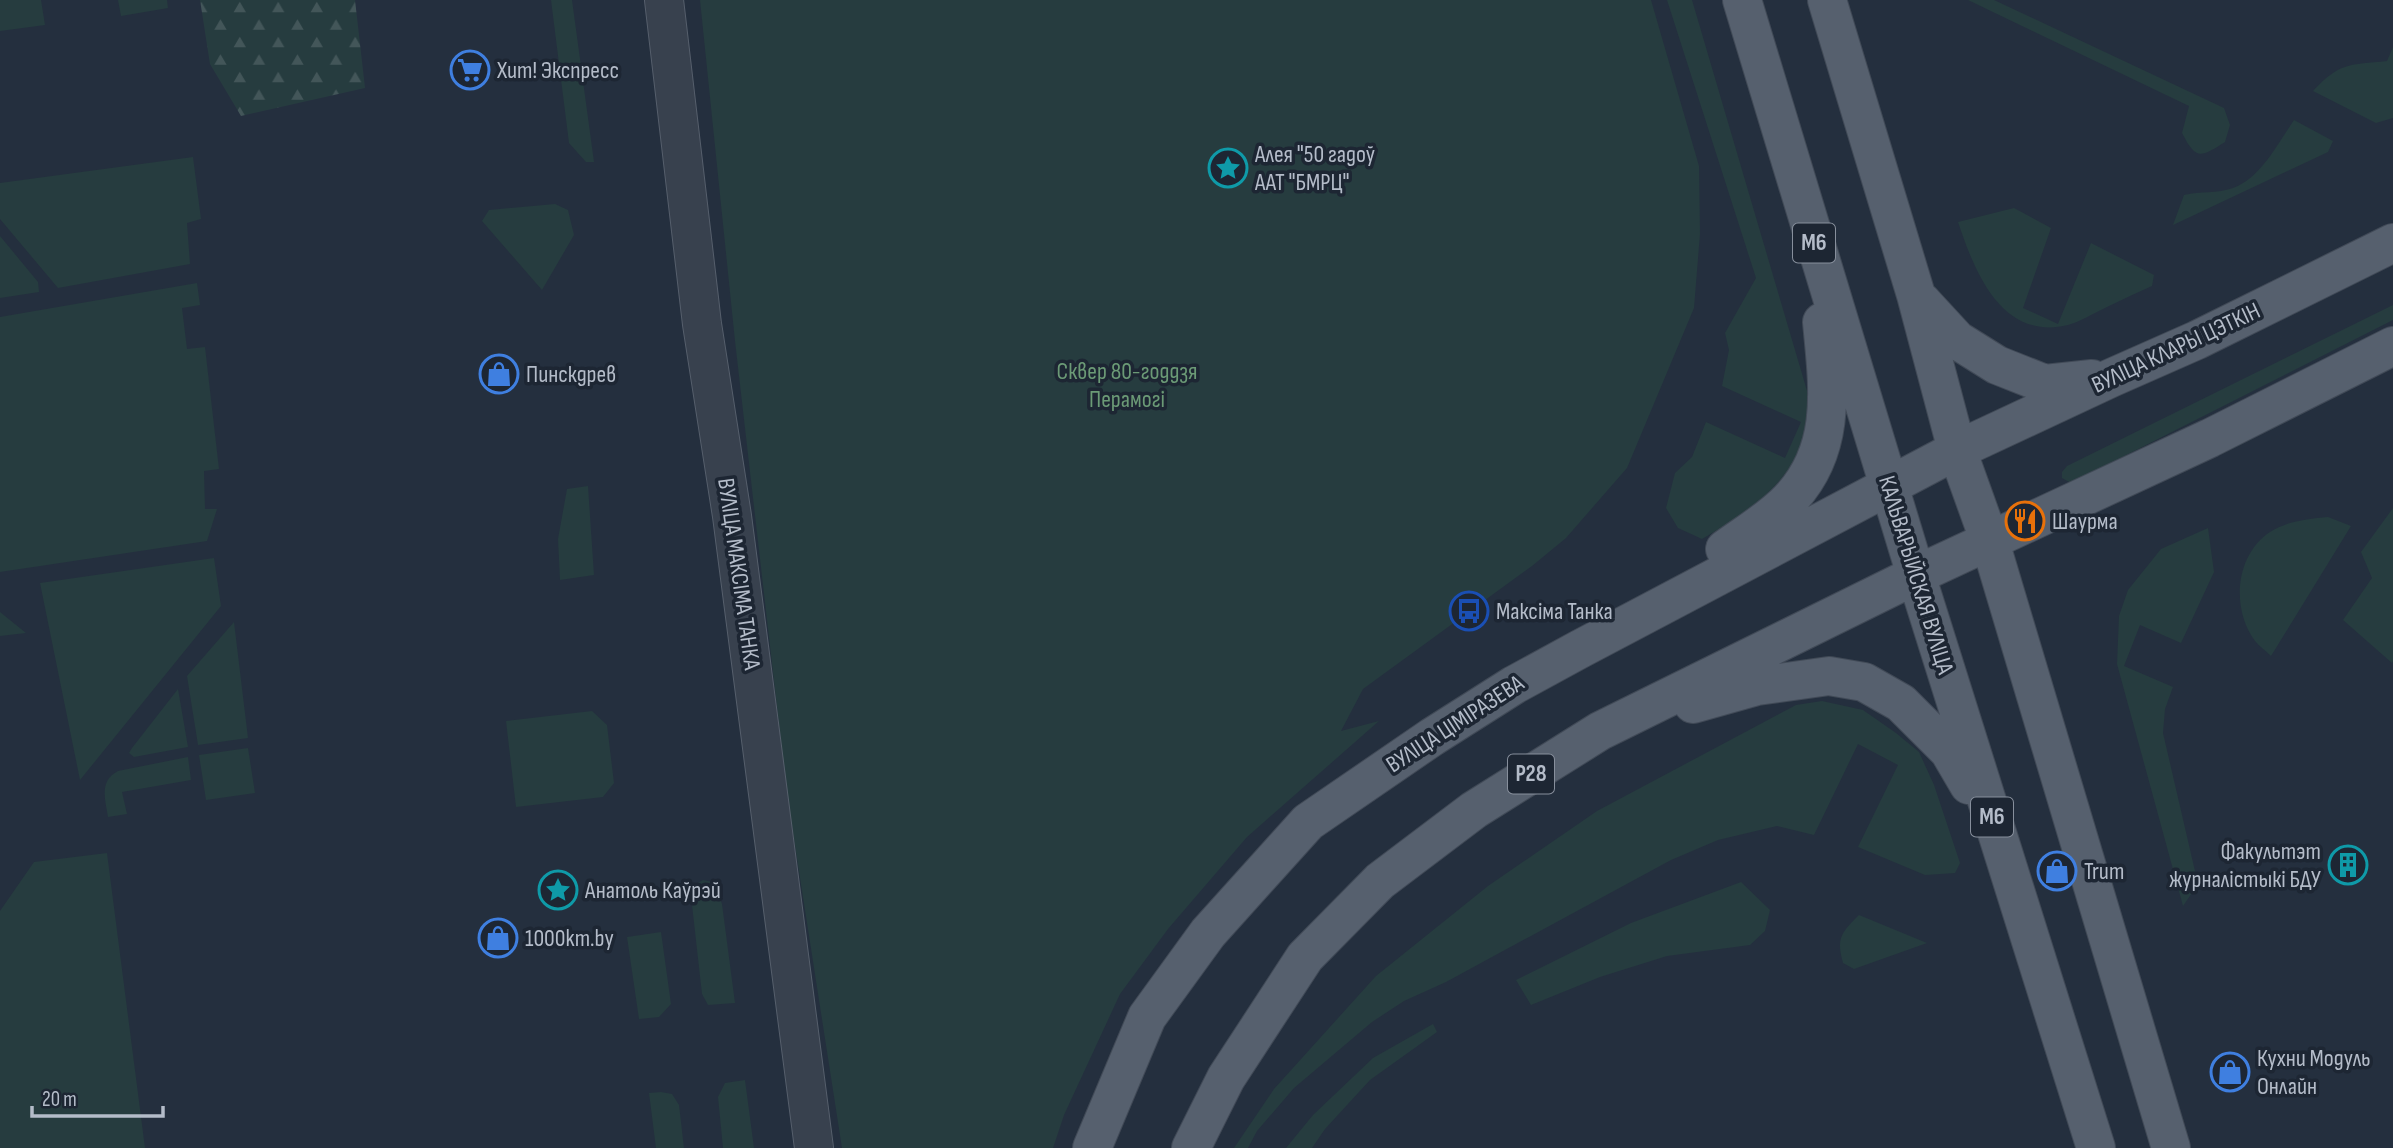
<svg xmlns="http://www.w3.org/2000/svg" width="2393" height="1148" font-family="'Sofia Sans Condensed',sans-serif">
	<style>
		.green { fill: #263c3f }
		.forest { fill: url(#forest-firs) }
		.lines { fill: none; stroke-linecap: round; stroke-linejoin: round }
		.street-casing { stroke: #565f6c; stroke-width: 40 }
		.primary-casing { stroke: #414a57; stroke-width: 40 }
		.street { stroke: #38414e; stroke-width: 38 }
		.primary { stroke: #56606e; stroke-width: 38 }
		.labels { text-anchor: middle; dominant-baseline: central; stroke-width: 7; stroke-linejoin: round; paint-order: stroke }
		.shield { fill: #1d2633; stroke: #878f9c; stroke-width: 2 }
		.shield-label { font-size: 23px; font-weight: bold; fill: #b4bcc9 }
		.poi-label { font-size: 24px; fill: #b4bcc9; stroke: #1d2633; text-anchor: start }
		.street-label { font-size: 24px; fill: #b4bcc9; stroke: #1d2633 }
		.park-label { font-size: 24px; fill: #6b9a76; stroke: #1d2633 }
	</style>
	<defs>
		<pattern id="forest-firs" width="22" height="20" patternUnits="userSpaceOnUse" patternTransform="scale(1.75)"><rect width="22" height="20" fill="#263c3f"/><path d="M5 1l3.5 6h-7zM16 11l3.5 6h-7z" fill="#435659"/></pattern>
	</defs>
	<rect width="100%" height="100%" fill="#242f3e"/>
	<path class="green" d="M0,0H41L45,25L0,31Z
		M118,0H167L168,8L121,16Z
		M551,0H572L594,162H586L569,143Z
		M700,0H1651L1699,166L1700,234L1694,308L1627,468L1566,538L1532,566L1363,689L1341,731L1379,721L1247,837L1168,929L1120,994L1064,1115L1053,1148H842L787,794L735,341Z
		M1667,0H1692L1810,401C1809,411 1810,424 1807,433C1790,484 1746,514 1702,539L1678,528L1666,508L1675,473L1692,457L1706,422L1785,458L1801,422L1722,386L1729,350L1725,333L1756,278Z
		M1968,0H1994L2224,108L2230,125L2225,142C2200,158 2196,160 2182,133L2189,106Z
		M2393,47V118L2376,123L2313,91C2340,62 2349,65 2387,61Z
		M2294,120L2333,141L2328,152L2173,225L2184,195C2201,191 2217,194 2233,188C2261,178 2278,143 2294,120Z
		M193,157L201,219L187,223L190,264L58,288L0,219V183Z
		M555,204L568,210L574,235L542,290L482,221L489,210Z
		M2014,208L2051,228L2023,308L2058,324L2091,243L2154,275L2152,286C2132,295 2112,304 2093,314C2085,318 2076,323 2068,325C2002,341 1975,273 1958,222Z
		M0,236L38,282L39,292L0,298Z
		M197,283L200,305L182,308L187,349L205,347L219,469L204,471L205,509H217L207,541L0,572V317Z
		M2393,305V320L2071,483L2062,478V472L2067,466Z
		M588,486L594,575L560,580L558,539L567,489Z
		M2393,508V661L2392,663L2343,620L2372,578L2361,552Z
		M2328,517L2351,526L2271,656C2266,651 2259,646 2255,641C2231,609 2235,555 2270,532C2287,521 2308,519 2328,517Z
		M2208,528L2214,572L2181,643L2140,625L2124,666L2173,687L2165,709L2163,733L2198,884L2183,906L2117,664L2119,616L2128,590L2161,549Z
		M214,558L221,606L80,780L40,583Z
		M0,612L26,633L0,636Z
		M234,622L248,738L198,745L187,676Z
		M178,689L188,747L134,757L129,753L132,748Z
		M1822,701L1863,710L1896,733L1919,752L1934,785L1960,863L1955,873L1925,875L1858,847L1898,765L1858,744L1814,835L1777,826L1718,840L1671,860L1446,982L1404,1001L1372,1022L1294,1088L1257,1131L1248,1148H1234L1274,1089L1376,976L1488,886L1597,811L1796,705Z
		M592,711L607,725L614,783L603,797L516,807L506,721Z
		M248,748L255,793L206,800L199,755Z
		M188,757L191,780L122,792L127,814L108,817C105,799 99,781 118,771Z
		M107,853L145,1148H0V911L34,862Z
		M703,880L713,882L722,904L735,1003L708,1005L702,994L690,887Z
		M1741,882L1770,910L1765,931L1750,945L1667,956L1600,977L1531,1005L1516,980L1631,923Z
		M1859,915L1927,943L1854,969L1843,963C1836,938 1841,933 1859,915Z
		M661,932L671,1004L659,1017L639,1019L627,937Z
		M1433,1024L1437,1032L1370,1080L1325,1129L1312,1148H1286L1313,1115L1373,1058Z
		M745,1080L754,1148H723L718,1097L725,1083Z
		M661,1092L672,1094L679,1105L684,1148H656L649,1093Z"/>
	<path class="forest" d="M200,0H355L365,88L241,116L210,64Z"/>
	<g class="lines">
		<defs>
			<path id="street" d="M664,0L702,324L732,516L814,1148"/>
			<path id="primary" d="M1742,0L1916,575L2096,1148
				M1827,0L1916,295L1957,450L1990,542L2171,1148
				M1921,301L1957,340L1997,365L2045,384L2092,379
				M1725,549C1747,533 1771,519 1789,500C1838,449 1828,386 1822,322
				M1693,704L1757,686L1829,676L1864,682L1901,703L1949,751L1969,785
				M1092,1148L1147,1017L1208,933L1308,822L1432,737L1514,685L1580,649L1957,450L2111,378L2197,340L2393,243
				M1191,1148L1226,1078L1305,957L1380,881L1474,810L1600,731L1916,575L2210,438L2393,346"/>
		</defs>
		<use href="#street" class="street-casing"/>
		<use href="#primary" class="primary-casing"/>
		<use href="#street" class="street"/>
		<use href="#primary" class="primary"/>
	</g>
	<defs>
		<symbol id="supermarket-ring" viewBox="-11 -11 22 22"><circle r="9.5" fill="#1d2633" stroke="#3f7fe0" stroke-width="1.5"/><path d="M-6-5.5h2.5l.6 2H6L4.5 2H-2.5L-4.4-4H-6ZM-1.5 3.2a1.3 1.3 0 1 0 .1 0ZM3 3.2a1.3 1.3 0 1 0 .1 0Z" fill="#3f7fe0"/></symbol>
		<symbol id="sight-ring" viewBox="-11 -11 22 22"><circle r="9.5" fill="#1d2633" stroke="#0f9aa8" stroke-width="1.5"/><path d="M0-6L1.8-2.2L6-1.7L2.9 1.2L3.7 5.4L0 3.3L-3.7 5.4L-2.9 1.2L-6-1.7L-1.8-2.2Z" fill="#0f9aa8"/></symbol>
		<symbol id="shop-ring" viewBox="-11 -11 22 22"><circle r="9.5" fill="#1d2633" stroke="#3f7fe0" stroke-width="1.5"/><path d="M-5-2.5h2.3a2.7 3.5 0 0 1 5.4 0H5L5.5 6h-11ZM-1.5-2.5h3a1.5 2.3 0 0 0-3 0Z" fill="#3f7fe0"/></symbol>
		<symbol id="restaurant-ring" viewBox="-11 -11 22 22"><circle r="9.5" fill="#1d2633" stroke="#e8710a" stroke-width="1.5"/><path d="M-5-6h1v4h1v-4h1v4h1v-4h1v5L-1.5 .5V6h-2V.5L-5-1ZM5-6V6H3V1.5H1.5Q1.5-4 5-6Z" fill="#e8710a"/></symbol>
		<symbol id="bus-ring" viewBox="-11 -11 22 22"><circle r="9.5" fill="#1d2633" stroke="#1a4fb4" stroke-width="1.5"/><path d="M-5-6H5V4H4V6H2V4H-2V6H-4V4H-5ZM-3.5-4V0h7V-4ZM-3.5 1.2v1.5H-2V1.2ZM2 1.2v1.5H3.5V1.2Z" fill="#1a4fb4"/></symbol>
		<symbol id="building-ring" viewBox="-11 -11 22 22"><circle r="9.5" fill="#1d2633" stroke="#0f9aa8" stroke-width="1.5"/><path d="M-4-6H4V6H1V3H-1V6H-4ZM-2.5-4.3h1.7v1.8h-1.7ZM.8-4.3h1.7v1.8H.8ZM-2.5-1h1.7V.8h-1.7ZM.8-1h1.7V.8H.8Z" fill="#0f9aa8"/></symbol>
	</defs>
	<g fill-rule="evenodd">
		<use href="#supermarket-ring" x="448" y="48" width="44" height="44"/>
		<use href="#sight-ring" x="1206" y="146" width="44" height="44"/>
		<use href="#shop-ring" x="477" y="352" width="44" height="44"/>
		<use href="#restaurant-ring" x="2003" y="499" width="44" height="44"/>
		<use href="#bus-ring" x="1447" y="589" width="44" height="44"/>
		<use href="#building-ring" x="2326" y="843" width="44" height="44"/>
		<use href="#shop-ring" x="2035" y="849" width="44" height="44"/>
		<use href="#sight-ring" x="536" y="868" width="44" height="44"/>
		<use href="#shop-ring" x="476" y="916" width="44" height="44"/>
		<use href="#shop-ring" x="2208" y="1050" width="44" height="44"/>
	</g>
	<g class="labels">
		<g class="shield">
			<rect x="1793" y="223.5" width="42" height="39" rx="5"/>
			<rect x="1508" y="754.5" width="46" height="39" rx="5"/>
			<rect x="1971" y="797.5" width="42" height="39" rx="5"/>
		</g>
		<g class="shield-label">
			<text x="1814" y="243">М6</text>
			<text x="1531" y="774">Р28</text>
			<text x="1992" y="817">М6</text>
		</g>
		<g class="poi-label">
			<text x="497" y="70">Хит! Экспресс</text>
			<text x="1255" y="154">Алея "50 гадоў<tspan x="1255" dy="28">ААТ "БМРЦ"</tspan></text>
			<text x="526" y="374">Пинскдрев</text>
			<text x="2052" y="521">Шаурма</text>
			<text x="1496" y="611">Максіма Танка</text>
			<text x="2321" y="851" text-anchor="end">Факультэт<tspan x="2321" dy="28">журналістыкі БДУ</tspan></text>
			<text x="2084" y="871">Trum</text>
			<text x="585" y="890">Анатоль Каўрэй</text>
			<text x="525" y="938">1000km.by</text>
			<text x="2257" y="1058">Кухни Модуль<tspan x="2257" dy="28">Онлайн</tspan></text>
		</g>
		<g class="street-label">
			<text transform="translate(2176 348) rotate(-25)">ВУЛІЦА КЛАРЫ ЦЭТКІН</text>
			<text transform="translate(739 574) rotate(82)">ВУЛІЦА МАКСІМА ТАНКА</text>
			<text transform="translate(1916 575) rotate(73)">КАЛЬВАРЫЙСКАЯ ВУЛІЦА</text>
			<text transform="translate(1455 724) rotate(-33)">ВУЛІЦА ЦІМІРАЗЕВА</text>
		</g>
		<g class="park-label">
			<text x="1127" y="371">Сквер 80-годдзя<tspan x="1127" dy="28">Перамогі</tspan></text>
		</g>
	</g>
	<path d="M32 1106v10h131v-10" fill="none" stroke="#b4bcc9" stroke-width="3.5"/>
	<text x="42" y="1106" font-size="21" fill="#b4bcc9" stroke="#1d2633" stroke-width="5" paint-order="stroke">20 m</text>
</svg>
